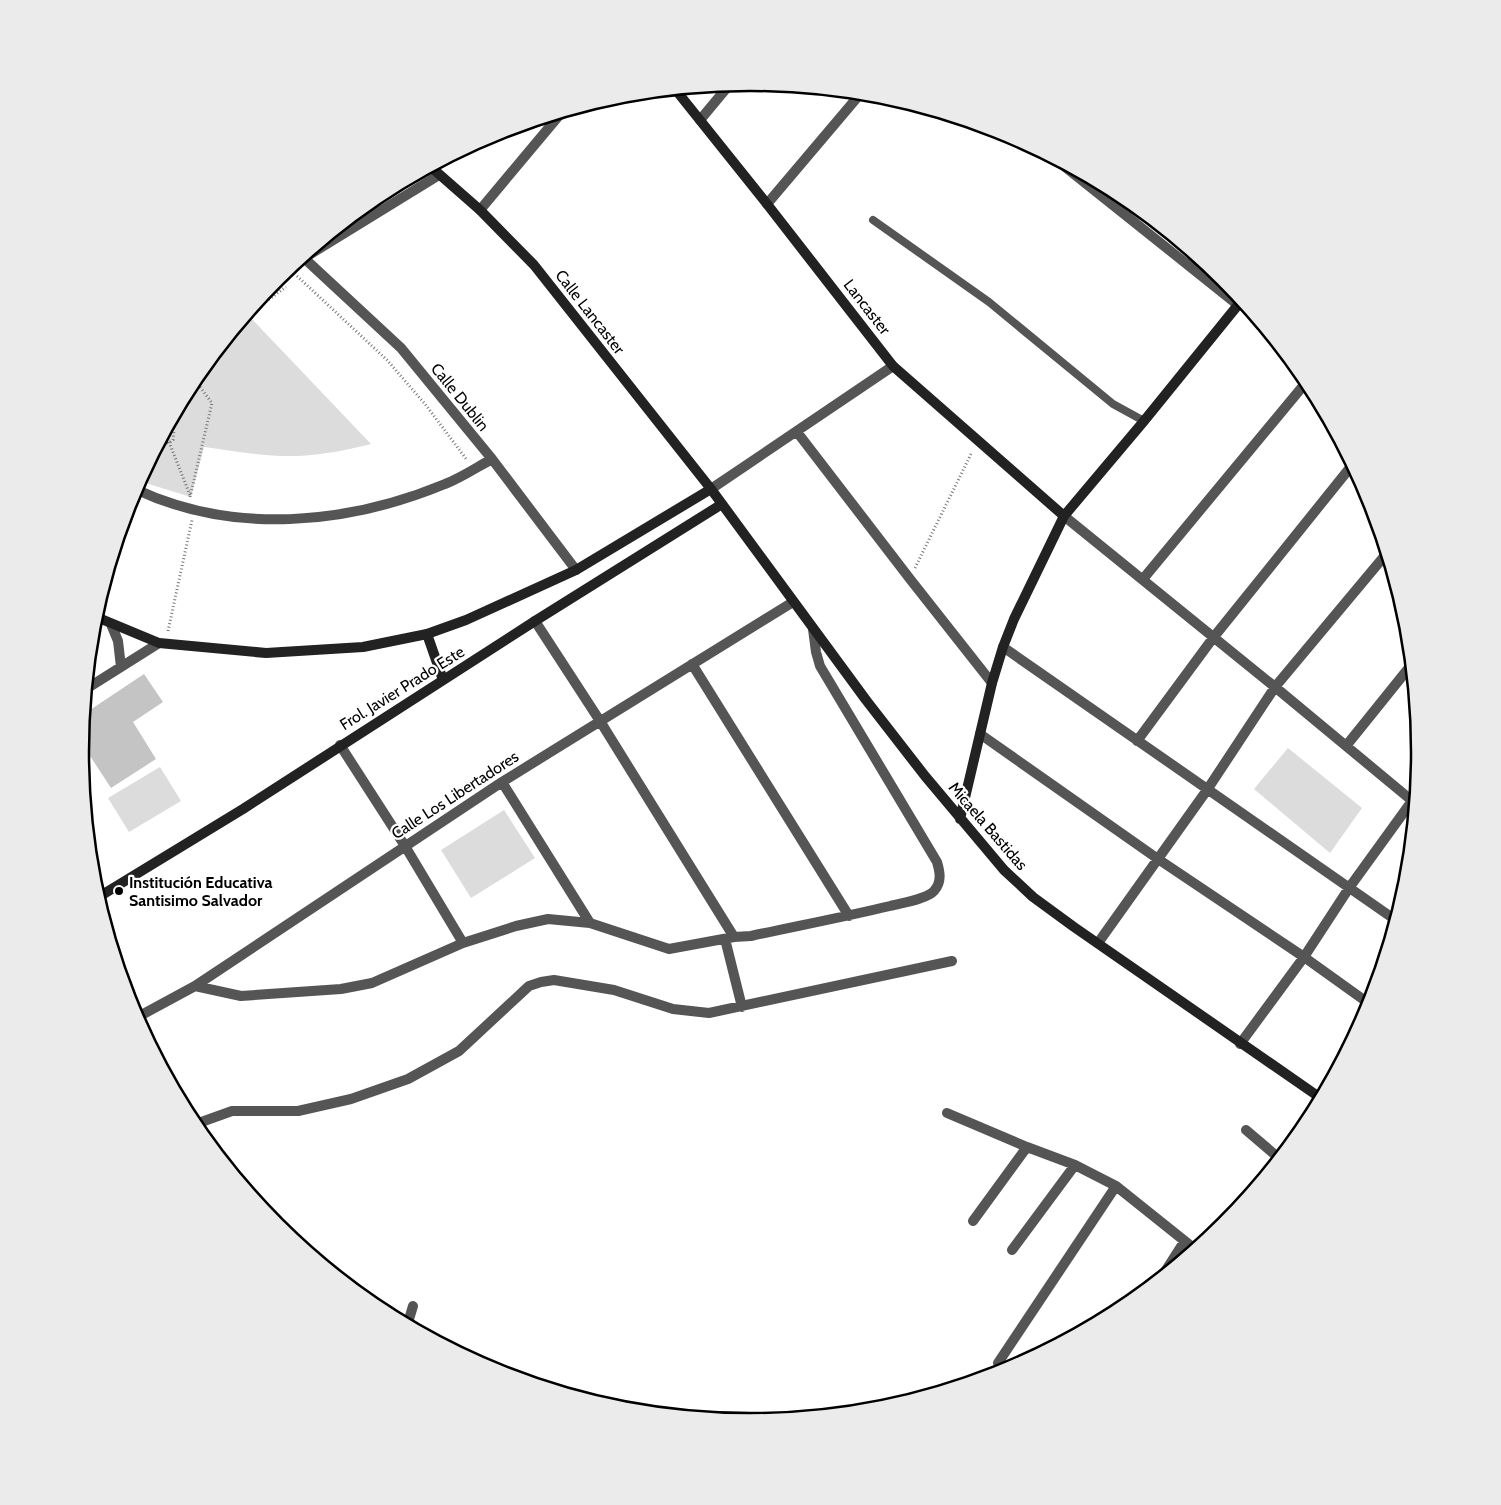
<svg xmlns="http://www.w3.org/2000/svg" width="1501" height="1505" font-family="Cabin,sans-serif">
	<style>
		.green { fill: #dcdcdc }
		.building { fill: #c4c4c4 }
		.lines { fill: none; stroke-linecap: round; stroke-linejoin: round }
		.path { stroke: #777; stroke-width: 3; stroke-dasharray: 1 2.5; stroke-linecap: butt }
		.lane { stroke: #555; stroke-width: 8 }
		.street { stroke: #555; stroke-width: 10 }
		.secondary { stroke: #222; stroke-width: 10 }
		.poi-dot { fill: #000; stroke: #fff; stroke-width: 2 }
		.labels { text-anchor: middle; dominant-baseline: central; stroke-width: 4.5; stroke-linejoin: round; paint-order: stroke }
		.street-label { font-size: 16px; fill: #000; stroke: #fff }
		.poi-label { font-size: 16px; font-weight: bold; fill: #000; stroke: #fff; text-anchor: start }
		.rim { fill: none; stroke: #000; stroke-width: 2.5 }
	</style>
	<rect width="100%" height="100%" fill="#fff"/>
	<path class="green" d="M247,314L371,444C347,450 322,455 297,456C266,457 235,451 204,447L191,497L139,481L193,380Z
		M1288,748L1362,808L1330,853L1254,789Z
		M160,767L181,801L129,832L108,798Z
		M504,810L535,858L471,898L441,850Z"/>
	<path class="building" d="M144,674L163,702L133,722L156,759L111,788L81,742L84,714Z"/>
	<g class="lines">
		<path class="path" d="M297,276L387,360L425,404L467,460
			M246,316L286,287
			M160,442L169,443L173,440L174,430L169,425
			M169,442L190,495
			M190,497L212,403L194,379
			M915,568L972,452
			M168,631L192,520"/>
		<path class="lane" d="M873,220L989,302L1113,404L1144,421"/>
		<path class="street" d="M700,120L730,84
			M1054,158L1238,305
			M767,204L861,93
			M480,210L562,112
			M304,258L401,348L492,459L576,570
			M281,274L304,258L439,175
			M797,432L910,579L992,683
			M135,489C233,535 346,525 445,484C461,478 477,467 492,459
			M711,489L893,366
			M1064,516L1275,687L1416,804
			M1143,579L1308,380
			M535,621L600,721L734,937
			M111,624L118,641L121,667
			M1003,647L1397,921
			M692,664L849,916
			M86,689L159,643
			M980,734L1158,859L1304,957L1371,1005
			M1137,741L1213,638L1353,464
			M340,745L405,846L463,943
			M1346,746L1412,664
			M502,782L590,923
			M725,939L742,1007
			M1098,943L1207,790L1275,687L1387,553
			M195,986L241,996L341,989L372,983L463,943L516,926L548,919L590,923L669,949L734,937L751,936C797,926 844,917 890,906C901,903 927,899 934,891C942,882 940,872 937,862L820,666L816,652L813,629
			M136,1018L195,986L502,782L793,602
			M1240,1044L1304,957L1349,888L1417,794
			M947,1113L1027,1147
			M193,1125L232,1111H298L351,1099L408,1079L459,1051L529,986L541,982L554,980L614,990L673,1009L709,1013L952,961
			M1246,1130L1280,1159
			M973,1221L1027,1147L1075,1165L1116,1186L1196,1250
			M1012,1250L1075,1165
			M1159,1281L1184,1242
			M407,1326L413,1306
			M998,1363L1116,1186"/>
		<path class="secondary" d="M675,89L767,204L893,366L1064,516
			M431,167L480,210L534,265L711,489L866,700L925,776L1004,870L1033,897L1074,927L1322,1099
			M94,616L159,643L266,653L363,647L427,634L466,620L576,570L711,489
			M427,634L443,680
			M960,819L992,683L1003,647L1014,619L1064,516L1144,421L1242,300
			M97,898L243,809L535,621L722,504"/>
	</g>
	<circle class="poi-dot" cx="119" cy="891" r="5"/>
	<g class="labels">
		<g class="street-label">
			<text transform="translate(867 307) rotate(52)">Lancaster</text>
			<text transform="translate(590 312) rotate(52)">Calle Lancaster</text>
			<text transform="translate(460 397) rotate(51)">Calle Dublin</text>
			<text transform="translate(402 688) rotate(-32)">Frol. Javier Prado Este</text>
			<text transform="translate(455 795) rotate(-33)">Calle Los Libertadores</text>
			<text transform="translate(988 826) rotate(49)">Micaela Bastidas</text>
		</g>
		<g class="poi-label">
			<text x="129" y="882">Institución Educativa<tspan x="129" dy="18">Santisimo Salvador</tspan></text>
		</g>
	</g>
	<path d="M0 0H1501V1505H0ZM89 752a661 661 0 1 1 1322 0a661 661 0 1 1-1322 0Z" fill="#ebebeb" fill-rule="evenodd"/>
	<path class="rim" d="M89 752a661 661 0 1 1 1322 0a661 661 0 1 1-1322 0Z"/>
</svg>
